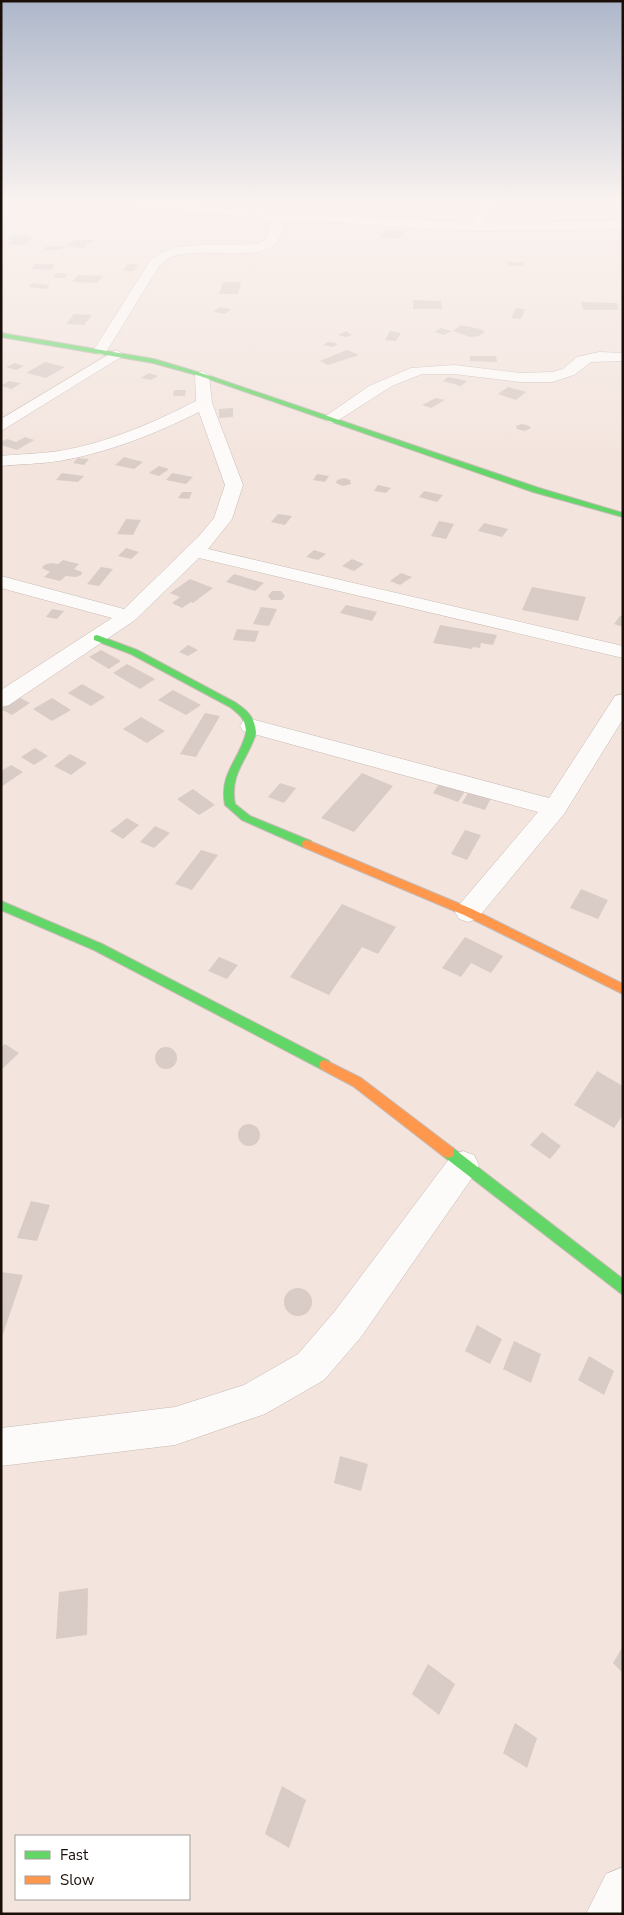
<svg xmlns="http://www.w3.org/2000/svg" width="624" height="1915" font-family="'Nunito Sans',sans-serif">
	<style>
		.building { fill: #d9ccc6 }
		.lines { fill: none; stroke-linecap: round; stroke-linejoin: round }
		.street-casing { stroke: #c6bab4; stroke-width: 1 }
		.fast-casing { stroke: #c6bab4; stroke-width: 2 }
		.slow-casing { stroke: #c6bab4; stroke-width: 2 }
		.street { fill: #fdfbfa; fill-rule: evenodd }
		.fast { fill: #63d668; fill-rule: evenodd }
		.slow { fill: #ff974d; fill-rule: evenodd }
	</style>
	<rect width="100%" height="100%" fill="#f3e4dd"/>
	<path class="building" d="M452,203L468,204L466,205L473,206L470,211L447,210Z
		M387,229L405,231L399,239L381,238Z
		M11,236L32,237L25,245L8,244L12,240H8Z
		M74,240H93L92,243H87L84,248L66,247L69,242L73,243Z
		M47,246H64L62,250H44Z
		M507,262H523L525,266H508Z
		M35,264H55L51,270L32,269Z
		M127,264H138L134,271H124Z
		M56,273L68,274L65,278H53Z
		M78,275L103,276L97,283L72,282Z
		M223,282H241L238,294H219Z
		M32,283L50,285L46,289L28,287Z
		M413,300L441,301L442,309H413Z
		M581,302L617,303L619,310H583Z
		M219,307L231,309L225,314L214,312Z
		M516,308L525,309L521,319L511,318Z
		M74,314L92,315L84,325L66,324Z
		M461,325L480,329L485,332L479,336L470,337L453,331Z
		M441,328L451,331L445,335L434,332Z
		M346,331L352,335L347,337L338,335Z
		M390,331L401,333L396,341L385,340Z
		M328,342L336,343L337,345L332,347L323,345Z
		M347,350L359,355L328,365L320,361Z
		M470,356H496L497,362L470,361Z
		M45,362L65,367L46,378L26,373Z
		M15,363L24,366L16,370L6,367Z
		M149,373L158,376L151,380L141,378Z
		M448,377L467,381L461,386L443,381Z
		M9,381L21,383L12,389L1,386Z
		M508,387L526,392L516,400L498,394Z
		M174,390H186L185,396H173Z
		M436,398L445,400L431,408L422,405Z
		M233,408V417L219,418V409Z
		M522,424L529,426L531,428L525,431L517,429L516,426Z
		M25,437L34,440L17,450L1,445V442L7,439L16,442Z
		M124,457L143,462L134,469L115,465Z
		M78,458L89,459L84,465L73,463Z
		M159,466L169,469L159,476L149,473Z
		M62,473L84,476L78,482L56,480Z
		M172,473L193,477L186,484L166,480Z
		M317,474L329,476L325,482L313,480Z
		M344,478L350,480L351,484L343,486L336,483L337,480Z
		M378,485L391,488L386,493L374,491Z
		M424,491L443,495L437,502L419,497Z
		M182,492H192L189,499L178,498Z
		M278,514L292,516L285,525L271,522Z
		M126,519L141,520L133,535L117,534Z
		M439,521L454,524L446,539L431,536Z
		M484,523L508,529L502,537L478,531Z
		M126,548L139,552L131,559L118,556Z
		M314,550L326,554L318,560L306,557Z
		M352,559L364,564L354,571L342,566Z
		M63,560L79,564L74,569L82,572L81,575L76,577L66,576L60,581L44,577L50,572L42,568L44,565L51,563L58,564Z
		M101,567L113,569L99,586L87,584Z
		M401,573L412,577L400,585L390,581Z
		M234,574L264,583L255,591L226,582Z
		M190,579L213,588L193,603L191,602L182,608L172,603L180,597L170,593Z
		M532,587L586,597L578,621L522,610Z
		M272,591H281L285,596L282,600H271L268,596Z
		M346,605L377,612L372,621L340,613Z
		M261,607L277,609L269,626L253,624Z
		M52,609L64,611L57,619L46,617Z
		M620,616H623V627L614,624Z
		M440,625L497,635L493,645L481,643L480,648L473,647L472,649L433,643Z
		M237,629L259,631L255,642L233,640Z
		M188,645L198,650L188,656L179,652Z
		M101,650L121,661L109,669L89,657Z
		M127,664L155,679L140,689L113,673Z
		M82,684L105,697L91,706L68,693Z
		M173,690L201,705L186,715L158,700Z
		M19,697L30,703L12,715L1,709Z
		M52,698L71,710L52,721L33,709Z
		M205,713L220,716L196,757L180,754Z
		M141,717L165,731L147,743L123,729Z
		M35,748L48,756L34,765L21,757Z
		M70,754L87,763L71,775L54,766Z
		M11,765L23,772L1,787V771Z
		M362,773L393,786L354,832L321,818Z
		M441,781L466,790L458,802L433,793Z
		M280,783L296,788L284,803L268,797Z
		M193,789L215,805L199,815L177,799Z
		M469,791L491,798L485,810L462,803Z
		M127,818L139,825L123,839L110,831Z
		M155,826L170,833L154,848L140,842Z
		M465,830L481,835L467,860L451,854Z
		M201,850L218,855L192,890L175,884Z
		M581,889L608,900L598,919L570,908Z
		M342,904L396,927L378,954L362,947L329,995L290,977Z
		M465,937L503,956L491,973L471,963L461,977L442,968Z
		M219,957L238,965L227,979L208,971Z
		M5,1044L19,1053L1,1070V1047Z
		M155 1058a11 11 0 1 1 22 0a11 11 0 1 1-22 0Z
		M597,1071L623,1086V1115L614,1128L574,1105Z
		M238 1135a11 11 0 1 1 22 0a11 11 0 1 1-22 0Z
		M542,1132L561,1146L550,1159L530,1145Z
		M31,1201L50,1205L37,1241L17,1238Z
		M1,1272L23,1275L2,1337H1Z
		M284 1302a14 14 0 1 1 28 0a14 14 0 1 1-28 0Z
		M477,1325L502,1339L490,1364L465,1351Z
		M514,1341L541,1354L531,1383L503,1369Z
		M589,1356L614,1371L604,1395L578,1380Z
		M340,1456L368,1464L361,1491L334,1483Z
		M88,1588L87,1635L56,1639L59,1592Z
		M623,1646V1673L613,1663Z
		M428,1664L455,1684L439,1715L412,1694Z
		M515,1723L537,1738L527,1768L503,1753Z
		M282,1786L306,1800L289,1848L265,1834Z"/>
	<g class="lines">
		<defs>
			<path id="street" d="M111,203H168L279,213L472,223L483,203H495L484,223L623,221V229L476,231L284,220C282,228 281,239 274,245C254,262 195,246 171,257C166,259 163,263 159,266L105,354L100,355L93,351L148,264C169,235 227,249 260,243L266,239L273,219L117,206Z
				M116,350L123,354L121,357L1,431V419Z
				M599,352L623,353V361L591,362L574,375L552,382H520L454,374H422L392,386L337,421L331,423L323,418L369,386L411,368L454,365L520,373L552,372L563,369L577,357Z
				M202,371L209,375L212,403L243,485L232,519L208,549L623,646V658L199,558L135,620L9,705L1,707V690L112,618L1,588V576L124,609L199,536L214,518L225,485L199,412C155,434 107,453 59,461C40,464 20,464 1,466V456C20,454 40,454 59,451C107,443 153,423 196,401L195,375Z
				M623,694V719L564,814L477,919L468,922L459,919L455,912L459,905L538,812L243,731L240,726L243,721L251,719L549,798L615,696Z
				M463,1151L474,1155L479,1165L474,1175L361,1337L324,1380L265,1414L175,1445L1,1466V1428L175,1407L244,1385L298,1354L335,1311L452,1155Z
				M623,1867V1914H586L606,1874Z"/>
			<path id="fast" d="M1,333L154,359L204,374L539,488L623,513V517L533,492L200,376L153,363L1,337Z
				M97,635L137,650L236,703C248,711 255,718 256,733C248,760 229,773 235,804L250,816L311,841L312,844L311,847H303L242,820L225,805C219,773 239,761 246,733C246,719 240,715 230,707L131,654L94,640V636Z
				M1,901L102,944L329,1061L331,1065L329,1069L325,1070L321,1069L94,950L1,910Z
				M448,1146L453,1148L623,1279V1295L443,1156L442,1152L443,1148Z"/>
			<path id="slow" d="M307,840L472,909L623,984V994L464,915L303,847L302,844L303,841Z
				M325,1060L361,1078L453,1148L454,1152L453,1156L448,1158L443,1156L353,1086L321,1069L319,1065L321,1061Z"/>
		</defs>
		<use href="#street" class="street-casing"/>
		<use href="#fast" class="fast-casing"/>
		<use href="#slow" class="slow-casing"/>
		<use href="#street" class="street"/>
		<use href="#fast" class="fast"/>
		<use href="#slow" class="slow"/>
	</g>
	<linearGradient id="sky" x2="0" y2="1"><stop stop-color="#adb7ca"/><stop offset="0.43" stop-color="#faf3f0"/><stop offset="1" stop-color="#faf3f0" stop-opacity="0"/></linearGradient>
	<rect width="624" height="471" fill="url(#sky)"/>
	<rect width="624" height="1915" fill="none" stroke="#190e08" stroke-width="5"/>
	<rect x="15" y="1835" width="175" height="65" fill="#ffffff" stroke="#a39f9c"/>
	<rect x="25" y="1851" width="25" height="8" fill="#63d668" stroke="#a39f9c"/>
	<text x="60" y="1860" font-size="15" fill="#190e08">Fast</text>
	<rect x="25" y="1876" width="25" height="8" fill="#ff974d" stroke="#a39f9c"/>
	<text x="60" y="1885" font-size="15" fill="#190e08">Slow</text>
</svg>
